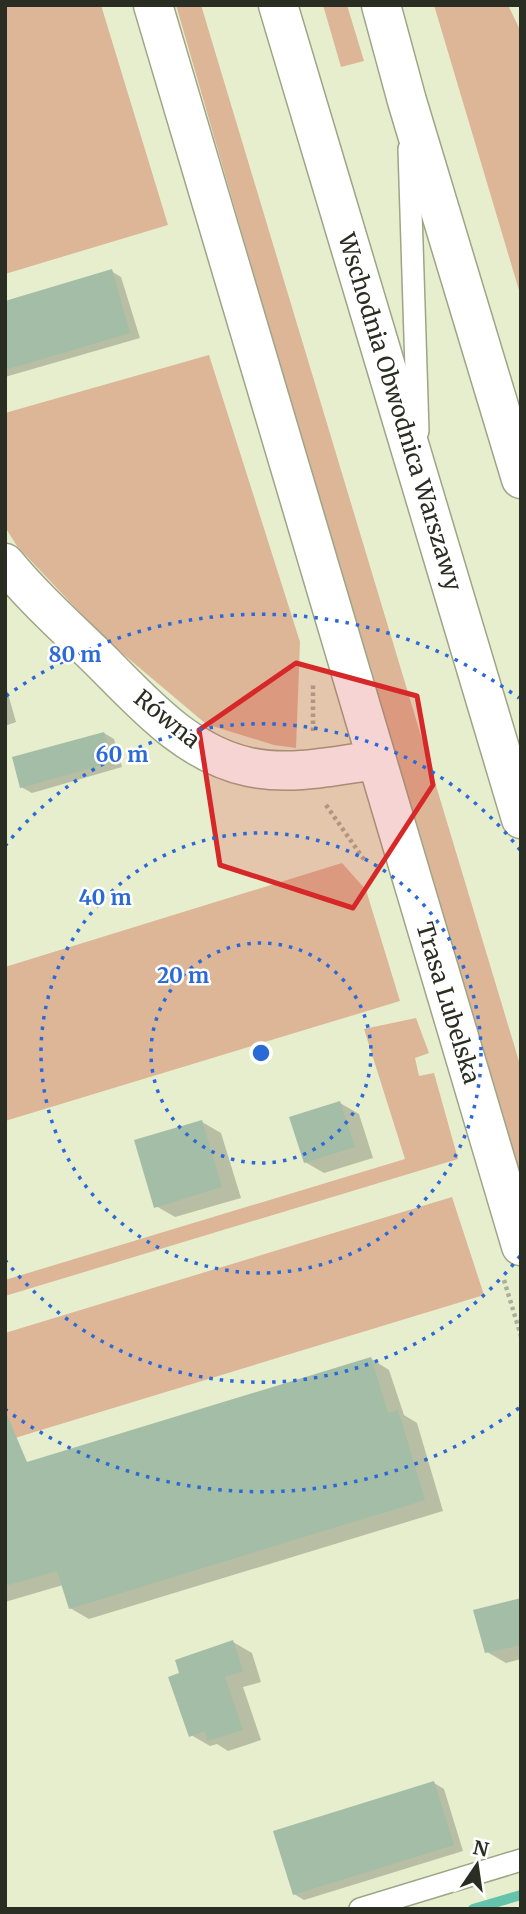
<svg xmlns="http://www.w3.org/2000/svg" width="526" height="1914" font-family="Merriweather,serif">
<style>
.green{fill:#dcb697}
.shadow{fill:#0003}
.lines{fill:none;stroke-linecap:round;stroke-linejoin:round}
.stream{stroke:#65c3ab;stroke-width:10}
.building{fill:#a4bda6}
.service-casing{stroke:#9ea587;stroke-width:24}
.tertiary-casing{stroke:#9ea587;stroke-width:41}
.motorway-casing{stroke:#9ea587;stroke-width:41}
.path{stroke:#aab097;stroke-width:4.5;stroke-dasharray:3.5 3.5;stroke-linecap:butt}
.service{stroke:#fff;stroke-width:21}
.tertiary{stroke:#fff;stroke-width:38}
.motorway{stroke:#fff;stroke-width:38}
.marked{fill:#d62828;fill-opacity:0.2;stroke:#d62828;stroke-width:5;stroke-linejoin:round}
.ring{fill:none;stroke:#2a69d6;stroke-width:3.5;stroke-dasharray:3.5 7}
.labels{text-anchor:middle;stroke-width:5;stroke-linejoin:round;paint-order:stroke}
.street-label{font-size:23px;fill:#2a2d21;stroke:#fff}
.centre{fill:#2a69d6;stroke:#fff;stroke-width:3.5}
.ring-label{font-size:21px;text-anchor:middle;font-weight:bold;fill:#2a69d6;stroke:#fff;stroke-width:5;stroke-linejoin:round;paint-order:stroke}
</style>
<rect width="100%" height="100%" fill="#e6eece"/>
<path class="green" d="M 5,5 L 101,5 L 168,225 L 5,274 Z
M 176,5 L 201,5 L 521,1068 L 521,1179 L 371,680 Z
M 323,5 L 347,5 L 364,61 L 341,67 Z
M 434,5 L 508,5 L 521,32 L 521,297 Z
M 209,355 L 300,642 L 296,748 L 274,745 L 206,724 L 103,637 L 17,546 L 5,527 L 5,413 Z
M 342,863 L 366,890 L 400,1001 L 5,1121 L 5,967 Z
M 416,1018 L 429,1053 L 415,1058 L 419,1076 L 434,1073 L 458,1159 L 5,1296 L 5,1280 L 405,1159 L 364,1029 Z
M 452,1197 L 484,1295 L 5,1441 L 5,1333 Z"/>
<path class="shadow" d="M 111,271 L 121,277 L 140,338 L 5,377 L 5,303 Z
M 5,683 L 16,722 L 5,726 Z
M 104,733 L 114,739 L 122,767 L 32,793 L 21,787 Z
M 340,1103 L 359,1114 L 373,1158 L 324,1173 L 305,1162 Z
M 202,1122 L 221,1133 L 241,1198 L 175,1217 L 156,1206 Z
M 370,1358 L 389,1370 L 404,1415 L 417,1423 L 443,1511 L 89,1619 L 70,1608 L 63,1585 L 5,1602 L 5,1467 L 26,1461 L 30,1463 Z
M 521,1600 L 521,1659 L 506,1663 L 487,1652 Z
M 233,1642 L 252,1653 L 261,1682 L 243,1687 L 261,1740 L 228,1751 L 217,1744 L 210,1746 L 191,1735 Z
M 434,1783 L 444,1789 L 463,1851 L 304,1900 L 294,1894 Z"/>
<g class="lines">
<path class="stream" d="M 473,1909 L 521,1895"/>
</g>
<path class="building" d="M 112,269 L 130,333 L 5,370 L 5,301 Z
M 104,732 L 113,762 L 20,788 L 12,757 Z
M 340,1101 L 355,1147 L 304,1163 L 289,1117 Z
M 202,1120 L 222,1187 L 154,1208 L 134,1140 Z
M 371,1357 L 388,1413 L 398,1410 L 425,1500 L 69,1609 L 57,1571 L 5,1586 L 5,1410 L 27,1462 Z
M 521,1598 L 521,1645 L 485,1653 L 473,1610 Z
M 233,1640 L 243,1671 L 225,1677 L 243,1730 L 207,1741 L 205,1731 L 189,1737 L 168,1677 L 179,1673 L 175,1660 Z
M 434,1781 L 454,1845 L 293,1895 L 273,1831 Z"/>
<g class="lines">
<defs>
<path id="service" d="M 409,149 L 418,431
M 360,1909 L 521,1860"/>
<path id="tertiary" d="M 153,5 L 521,1246
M 5,563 C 32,596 64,625 95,655 C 140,699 184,753 249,767 C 291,776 334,766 376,760"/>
<path id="motorway" d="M 278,5 L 521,819
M 381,5 L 407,101 L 521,479"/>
</defs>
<use href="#service" class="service-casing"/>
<use href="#tertiary" class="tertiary-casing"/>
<use href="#motorway" class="motorway-casing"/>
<path class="path" d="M 313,731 L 313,684
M 326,805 L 365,861
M 504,1280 L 521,1336"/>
<use href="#service" class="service"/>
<use href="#tertiary" class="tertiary"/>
<use href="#motorway" class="motorway"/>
</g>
<path class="marked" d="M 296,663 L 417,696 L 433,785 L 353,908 L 220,865 L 199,730 Z"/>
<g class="ring">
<circle cx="261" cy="1053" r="110"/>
<circle cx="261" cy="1053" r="220"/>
<path d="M520 1256A329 329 0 0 1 5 1260M5 846A329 329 0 0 1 520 850"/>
<path d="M519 1408A439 439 0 0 1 6 1410M6 696A439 439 0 0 1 519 698"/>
</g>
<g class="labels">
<g class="street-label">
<text transform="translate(400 412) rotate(73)" y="8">Wschodnia Obwodnica Warszawy</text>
<text transform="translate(167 719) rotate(39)" y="8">Równa</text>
<text transform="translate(448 1003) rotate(73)" y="8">Trasa Lubelska</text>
</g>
</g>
<circle cx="261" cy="1053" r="10" class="centre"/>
<g class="ring-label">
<text x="75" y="662">80 m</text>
<text x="122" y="762">60 m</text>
<text x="105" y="905">40 m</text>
<text x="183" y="983">20 m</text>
</g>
<rect width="526" height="1914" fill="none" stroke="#2a2d21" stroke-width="14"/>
<g transform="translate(477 1865) rotate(13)" stroke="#ffffff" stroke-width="5" paint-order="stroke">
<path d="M0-5L12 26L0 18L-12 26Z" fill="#2a2d21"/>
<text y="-10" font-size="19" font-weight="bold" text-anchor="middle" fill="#2a2d21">N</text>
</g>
</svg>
